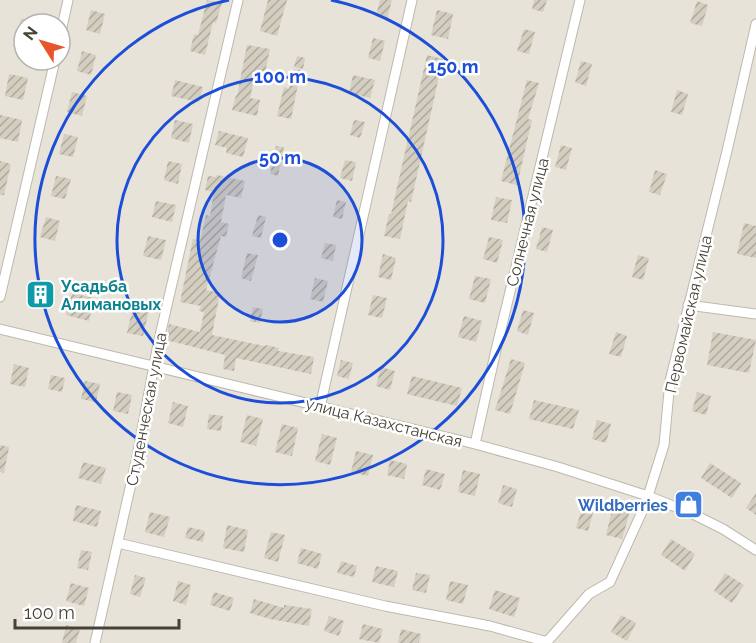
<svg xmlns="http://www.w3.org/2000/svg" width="756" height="643" font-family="Raleway,sans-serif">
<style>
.residential{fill:#e7e3d8;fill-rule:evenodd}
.building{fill:url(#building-hatch)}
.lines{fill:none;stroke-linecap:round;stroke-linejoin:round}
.street-casing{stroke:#beb9ad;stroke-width:11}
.street{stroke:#fff;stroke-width:9}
.ring{fill:none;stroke:#1d4ed8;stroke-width:3}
.labels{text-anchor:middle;stroke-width:5;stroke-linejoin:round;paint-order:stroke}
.street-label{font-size:16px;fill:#474238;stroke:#fff}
.culture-label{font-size:16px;font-weight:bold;fill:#0d838f;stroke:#fff;text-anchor:start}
.shop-label{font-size:16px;font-weight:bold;fill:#366cbe;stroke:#fff;text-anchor:end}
.centre{fill:#1d4ed8;stroke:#fff;stroke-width:3}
.ring-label{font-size:18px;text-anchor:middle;font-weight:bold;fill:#1d4ed8;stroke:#fff;stroke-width:5;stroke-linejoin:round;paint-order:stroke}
</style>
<defs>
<pattern id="building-hatch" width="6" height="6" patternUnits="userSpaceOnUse" patternTransform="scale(1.5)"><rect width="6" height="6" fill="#d4cec0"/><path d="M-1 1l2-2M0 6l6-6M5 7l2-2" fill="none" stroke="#aea99d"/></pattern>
</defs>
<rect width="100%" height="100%" fill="#f3f1ea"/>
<path class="residential" d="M 0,0 L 756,0 L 756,643 L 0,643 ZM 24,24 L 60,24 L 60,60 L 24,60 Z"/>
<path class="building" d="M 207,0 L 222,3 L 216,23 L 213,22 L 205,55 L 190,51 L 194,34 L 198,35 Z
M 268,0 L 287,0 L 277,36 L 260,31 Z
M 380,0 L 392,0 L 387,19 L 376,16 Z
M 534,0 L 547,0 L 543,12 L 532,9 Z
M 697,1 L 708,5 L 702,26 L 690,23 Z
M 91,10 L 105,14 L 100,34 L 86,30 Z
M 437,10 L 453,14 L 448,39 L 431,35 Z
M 21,19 L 24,19 L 24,50 L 14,47 Z
M 524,29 L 535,32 L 529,54 L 517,51 Z
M 373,38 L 385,41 L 380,61 L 368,58 Z
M 247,45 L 270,49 L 265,73 L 256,71 L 250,98 L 260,100 L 257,116 L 232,110 L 236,95 L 237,96 Z
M 82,51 L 96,55 L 91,75 L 77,71 Z
M 427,55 L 443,59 L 411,202 L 408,201 L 400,239 L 384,236 L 389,214 L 391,214 Z
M 297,56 L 305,58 L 303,69 L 294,67 Z
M 581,61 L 592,64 L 586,86 L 575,82 Z
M 294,69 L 301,70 L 291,119 L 277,116 L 284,87 L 289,89 Z
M 9,74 L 28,78 L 23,100 L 5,96 Z
M 353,75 L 375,80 L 370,98 L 349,93 Z
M 175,80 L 203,87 L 199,102 L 171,96 Z
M 527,80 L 539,83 L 528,119 L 532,120 L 517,185 L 501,181 Z
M 677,90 L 688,94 L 682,115 L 671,112 Z
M 72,92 L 87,96 L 82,116 L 67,112 Z
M 0,115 L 22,120 L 18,142 L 0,138 Z
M 175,120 L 193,124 L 189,143 L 171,138 Z
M 354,120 L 365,122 L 360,138 L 350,135 Z
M 219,131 L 248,138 L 243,157 L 226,153 L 227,148 L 215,145 Z
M 64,134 L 78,137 L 73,157 L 59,154 Z
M 561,145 L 572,148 L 566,170 L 555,167 Z
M 276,146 L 284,147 L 278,176 L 270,174 Z
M 345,160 L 356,162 L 352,181 L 340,178 Z
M 0,161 L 11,164 L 4,195 L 0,195 Z
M 168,161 L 182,164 L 178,184 L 164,180 Z
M 655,170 L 667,174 L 660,195 L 649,192 Z
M 217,175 L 245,181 L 241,198 L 226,195 L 221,222 L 229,224 L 226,237 L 221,236 L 206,290 L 220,293 L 212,335 L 265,346 L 266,345 L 279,348 L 278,351 L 314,357 L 311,374 L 236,358 L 234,371 L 223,369 L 225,355 L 166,340 L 169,324 L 200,332 L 204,312 L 199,311 L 201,306 L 180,302 L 193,239 L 200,241 L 206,215 L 210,216 L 214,192 L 205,190 L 208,176 L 216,177 Z
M 56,176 L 71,179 L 65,199 L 51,196 Z
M 496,197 L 512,200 L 507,223 L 491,220 Z
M 337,200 L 346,202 L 342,219 L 333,217 Z
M 156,201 L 176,205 L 172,222 L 152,217 Z
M 258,215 L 266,217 L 261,238 L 252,236 Z
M 46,217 L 60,221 L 55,241 L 40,237 Z
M 744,223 L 756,226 L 756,258 L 737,254 Z
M 542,227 L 553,230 L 547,252 L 536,249 Z
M 148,236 L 166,240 L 161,260 L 143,256 Z
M 489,237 L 503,240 L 497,263 L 483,259 Z
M 325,243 L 336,245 L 333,261 L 321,258 Z
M 247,253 L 258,255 L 251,281 L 241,278 Z
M 383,254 L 396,258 L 391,280 L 378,277 Z
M 638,255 L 649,258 L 643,280 L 632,277 Z
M 475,276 L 491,279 L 485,303 L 469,299 Z
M 315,278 L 328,281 L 323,302 L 310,299 Z
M 32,282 L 54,287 L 49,308 L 27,303 Z
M 72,293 L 94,298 L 89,321 L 66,315 Z
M 373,295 L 387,298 L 382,318 L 368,315 Z
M 133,306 L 149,310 L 143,336 L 127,333 Z
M 253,307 L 263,309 L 260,323 L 250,321 Z
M 523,310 L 534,313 L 528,335 L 517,331 Z
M 464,316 L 482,321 L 476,342 L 458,337 Z
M 616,332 L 627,336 L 621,357 L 609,354 Z
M 713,332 L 756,340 L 749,373 L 707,365 Z
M 511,359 L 525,363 L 510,414 L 495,410 Z
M 341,360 L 353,363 L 349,379 L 337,376 Z
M 14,364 L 29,368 L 25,387 L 10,384 Z
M 381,367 L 395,371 L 390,390 L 376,386 Z
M 51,375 L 65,378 L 62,392 L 48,389 Z
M 412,376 L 462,388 L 457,406 L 407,394 Z
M 85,381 L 100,384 L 96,402 L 81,399 Z
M 117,392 L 132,395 L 128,414 L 113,411 Z
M 697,392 L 711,396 L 706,415 L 692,411 Z
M 534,400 L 579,410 L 573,429 L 529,419 Z
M 173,402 L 188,406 L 183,427 L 168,423 Z
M 209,414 L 223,416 L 221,431 L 207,429 Z
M 247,415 L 263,419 L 256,446 L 240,442 Z
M 597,420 L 611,424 L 606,443 L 592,439 Z
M 282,424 L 298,428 L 292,456 L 275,452 Z
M 322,434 L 337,438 L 330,465 L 315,461 Z
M 0,445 L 9,447 L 4,473 L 0,472 Z
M 356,451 L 373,455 L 368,476 L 351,472 Z
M 390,460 L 407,464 L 404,479 L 387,475 Z
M 83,462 L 106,468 L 101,484 L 78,478 Z
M 710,463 L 741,483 L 732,498 L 701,478 Z
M 426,469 L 445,474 L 440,490 L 422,485 Z
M 463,470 L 480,474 L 475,496 L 458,492 Z
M 503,485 L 517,489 L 512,507 L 498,503 Z
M 756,493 L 756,515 L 746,508 Z
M 585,498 L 596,502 L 588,531 L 576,528 Z
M 76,505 L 101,511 L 97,527 L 73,521 Z
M 613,506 L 630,511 L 622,539 L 606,535 Z
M 150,512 L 170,517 L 164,537 L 145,532 Z
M 227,525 L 248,530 L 244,552 L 223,548 Z
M 188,527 L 205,531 L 203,542 L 185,538 Z
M 271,532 L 285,535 L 278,562 L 264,558 Z
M 671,539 L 695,554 L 685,571 L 661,555 Z
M 301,548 L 322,554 L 318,569 L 297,563 Z
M 81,550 L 92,552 L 88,570 L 77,568 Z
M 341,561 L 357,566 L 354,577 L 337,573 Z
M 376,566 L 398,571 L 394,587 L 372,582 Z
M 416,573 L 430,575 L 426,593 L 412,590 Z
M 725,573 L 744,585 L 732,603 L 714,591 Z
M 135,575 L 146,578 L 140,597 L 130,594 Z
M 178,581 L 191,585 L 186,605 L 173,601 Z
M 450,581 L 468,585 L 463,604 L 446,600 Z
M 71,583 L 89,588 L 84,606 L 66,601 Z
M 495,590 L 520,598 L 514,617 L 489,609 Z
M 214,592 L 234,598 L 230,611 L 210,605 Z
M 254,599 L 284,608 L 284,605 L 312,609 L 309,626 L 270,619 L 250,613 Z
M 621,615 L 636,623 L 627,641 L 611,632 Z
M 329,616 L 344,621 L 339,636 L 324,631 Z
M 363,624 L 383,629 L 379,643 L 359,639 Z
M 66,625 L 80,629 L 76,643 L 62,643 Z
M 401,629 L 421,634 L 419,643 L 398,643 Z"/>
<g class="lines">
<defs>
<path id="street" d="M 60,36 L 68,0
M 0,297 L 55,60
M 688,305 L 756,314
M 0,329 L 475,444 L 558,467 L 648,496 L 691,513 L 723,529 L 756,550
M 320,407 L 412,0
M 475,444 L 496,350 L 580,0
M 118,543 L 385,606 L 490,626 L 544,641 L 548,640
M 95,643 L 137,457 L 158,344 L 238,0
M 546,643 L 589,594 L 610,582 L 641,514 L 648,496 L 664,445 L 670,381 L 727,151 L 756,24"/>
</defs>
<use href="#street" class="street-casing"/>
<use href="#street" class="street"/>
</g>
<circle cx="280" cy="240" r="82" fill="#1d4ed8" fill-opacity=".12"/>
<g class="ring">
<circle cx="280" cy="240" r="82"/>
<circle cx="280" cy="240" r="163"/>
<path d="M331 0A245 245 0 1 1 229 0"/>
</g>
<defs>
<symbol id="building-square" viewBox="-11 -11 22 22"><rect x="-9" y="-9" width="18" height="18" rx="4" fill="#0f9aa8" stroke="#fff"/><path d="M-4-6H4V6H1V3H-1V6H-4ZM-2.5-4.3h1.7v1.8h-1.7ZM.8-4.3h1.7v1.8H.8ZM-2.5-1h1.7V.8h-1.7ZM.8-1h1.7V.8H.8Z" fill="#fff"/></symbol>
<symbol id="shop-square" viewBox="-11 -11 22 22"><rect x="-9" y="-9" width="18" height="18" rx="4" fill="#3f7fe0" stroke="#fff"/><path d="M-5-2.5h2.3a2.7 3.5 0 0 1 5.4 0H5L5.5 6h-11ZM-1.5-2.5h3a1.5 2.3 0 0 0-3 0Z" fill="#fff"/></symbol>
</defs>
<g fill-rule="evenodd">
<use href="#building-square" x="24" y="278" width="33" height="33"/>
<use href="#shop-square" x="672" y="488" width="33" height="33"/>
</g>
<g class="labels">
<g class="street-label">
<text transform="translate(527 222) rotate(-76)" y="6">Солнечная улица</text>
<text transform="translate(688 314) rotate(-77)" y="6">Первомайская улица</text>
<text transform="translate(146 409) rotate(-79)" y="6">Студенческая улица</text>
<text transform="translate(384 422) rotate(14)" y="6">улица Казахстанская</text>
</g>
<g class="culture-label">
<text x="61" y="292">Усадьба<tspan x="61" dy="18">Алимановых</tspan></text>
</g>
<g class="shop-label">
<text x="668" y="511">Wildberries</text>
</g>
</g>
<circle cx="280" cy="240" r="9" class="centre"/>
<g class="ring-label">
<text x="453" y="73">150 m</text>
<text x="280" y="83">100 m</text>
<text x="280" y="164">50 m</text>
</g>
<g transform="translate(42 42) rotate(307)"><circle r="28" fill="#ffffff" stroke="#b5b3af" stroke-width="1.5"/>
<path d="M0-4.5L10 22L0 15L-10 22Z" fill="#e9552b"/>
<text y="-9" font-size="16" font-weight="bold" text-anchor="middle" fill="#474238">N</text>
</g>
<path d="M15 619v9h164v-9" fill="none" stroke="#474238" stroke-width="3"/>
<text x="24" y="619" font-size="18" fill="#474238" stroke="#ffffff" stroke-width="4.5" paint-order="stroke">100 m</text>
</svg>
